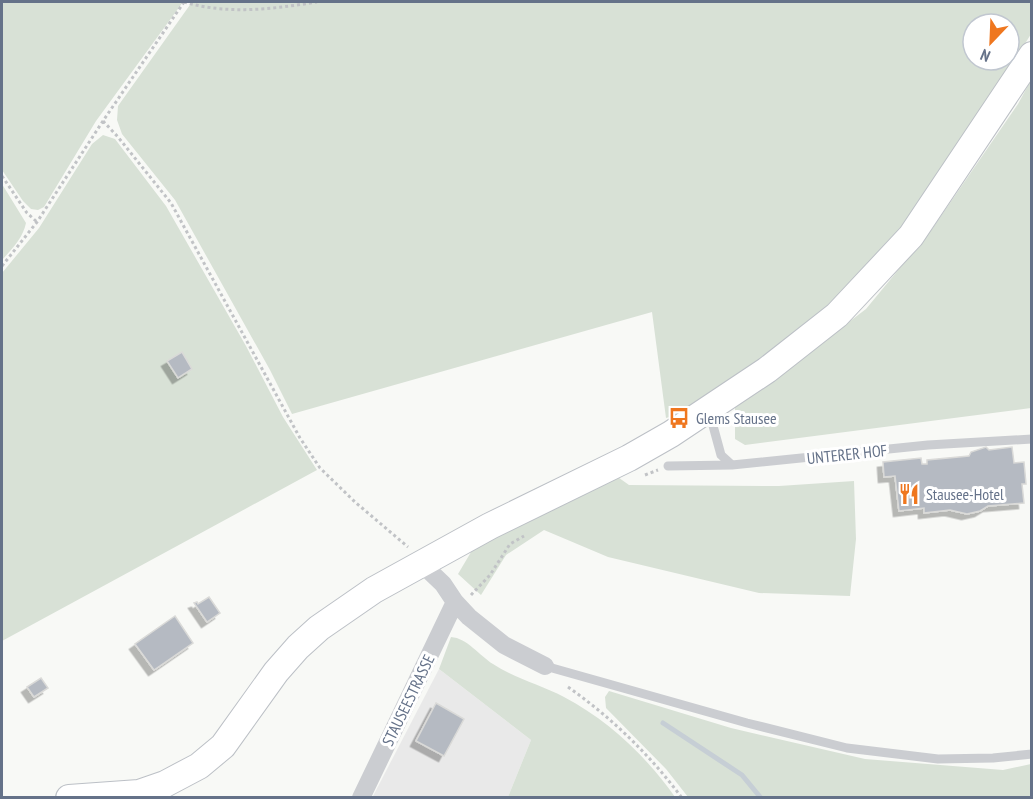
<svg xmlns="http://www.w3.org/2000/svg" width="1033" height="799" font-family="'PT Sans Narrow',sans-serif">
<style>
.built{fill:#e9e9e9}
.green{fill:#d8e1d6;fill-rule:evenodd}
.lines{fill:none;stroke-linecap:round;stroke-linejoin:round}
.stream{stroke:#c6ced5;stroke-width:5}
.building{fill:#b5bac2;stroke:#dadad8;stroke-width:1.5;filter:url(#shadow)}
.secondary-casing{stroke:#bcc0c6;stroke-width:28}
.path{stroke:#c1c3c6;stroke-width:3;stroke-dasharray:3 3;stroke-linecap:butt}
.lane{stroke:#cbcdd1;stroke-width:9}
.street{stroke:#cbcdd1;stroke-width:18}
.secondary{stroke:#fff;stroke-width:26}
.labels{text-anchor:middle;stroke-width:6;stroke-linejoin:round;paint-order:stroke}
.poi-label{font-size:16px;fill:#657289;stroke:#fff;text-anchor:start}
.street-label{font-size:16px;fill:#657289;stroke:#fff}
</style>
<defs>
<filter id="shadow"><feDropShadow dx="-5.5" dy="5.5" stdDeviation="0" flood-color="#0004"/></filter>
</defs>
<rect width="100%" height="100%" fill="#f8f9f6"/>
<path class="built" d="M 439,669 L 531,740 L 508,797 L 372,798 Z"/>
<path class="green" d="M 2,2 L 183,2 L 96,121 L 44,207 L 38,210 L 31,209 L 23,201 L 2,170 Z
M 192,2 L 1031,2 L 1031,34 L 911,228 L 816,320 L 684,413 L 666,418 L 652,312 L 292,414 L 270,370 L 175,200 L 122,134 L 117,120 L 118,106 ZM 973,24 L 1009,24 L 1009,60 L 973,60 Z
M 1031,80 L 1031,408 L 745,445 L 735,439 L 735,406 L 774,379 L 866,309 L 932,229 L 1018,104 Z
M 103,135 L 115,139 L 166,206 L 246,346 L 283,417 L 317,470 L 2,641 L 2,273 L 39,228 L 92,144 Z
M 2,184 L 26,223 C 23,238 12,249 2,260 Z
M 615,475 L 629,485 L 779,486 L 854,481 L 856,539 L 850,596 L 759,593 L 608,557 L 544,530 L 506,555 L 481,595 L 458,574 L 477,542 Z
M 451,637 C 467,638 480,656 493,664 C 514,678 541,685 564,697 C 608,720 647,757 675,797 L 508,797 L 531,740 L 439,669 Z
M 609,691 L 731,728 L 865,759 L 1003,770 L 1031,764 L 1031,797 L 688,797 L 666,769 L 606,708 L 605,697 Z"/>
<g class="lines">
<path class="stream" d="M 663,723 L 742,775 L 761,798"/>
</g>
<path class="building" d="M 182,352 L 192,369 L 178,378 L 167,361 Z
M 986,447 L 989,450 L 1012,447 L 1014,463 L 1024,462 L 1026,484 L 1022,484 L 1024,503 L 988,506 L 980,511 L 967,514 L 950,510 L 924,513 L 924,508 L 899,511 L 895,476 L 884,477 L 883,462 L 921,458 L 922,464 L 927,464 L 927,460 L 969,456 L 971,452 Z
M 209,597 L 220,613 L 207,622 L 194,603 L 197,602 L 198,604 Z
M 175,616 L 193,643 L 154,670 L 135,644 Z
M 41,678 L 48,688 L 34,697 L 27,687 Z
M 436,703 L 464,719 L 444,756 L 416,741 Z"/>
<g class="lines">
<defs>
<path id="secondary" d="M 69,798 L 139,793 L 165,784 L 199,766 L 223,746 L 276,672 L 298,647 L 319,628 L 374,590 L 490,526 L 629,458 L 671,434 L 767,370 L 837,315 L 911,236 L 1032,55"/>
</defs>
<use href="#secondary" class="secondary-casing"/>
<path class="path" d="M 184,2 C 229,15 272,9 317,2
M 103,121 L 118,137 L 171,203 L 300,438 L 320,468 L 355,502 L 408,547
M 2,176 L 27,213 L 37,222
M 2,266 L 37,222 L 103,121 L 184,2
M 645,475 L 658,470
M 471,595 L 490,575 L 510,544 L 524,536
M 568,687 C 612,718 650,755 682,798"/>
<path class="lane" d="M 709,411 L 721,455 L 732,465 L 928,445 L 1032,439
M 668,466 L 732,465
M 545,666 L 747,723 L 847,748 L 938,759 L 993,758 L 1032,754"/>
<path class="street" d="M 422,564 L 443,584 L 455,602 L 469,617 L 504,645 L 545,666
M 361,798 L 455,602"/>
<use href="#secondary" class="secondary"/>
</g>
<defs>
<symbol id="bus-bare" viewBox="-9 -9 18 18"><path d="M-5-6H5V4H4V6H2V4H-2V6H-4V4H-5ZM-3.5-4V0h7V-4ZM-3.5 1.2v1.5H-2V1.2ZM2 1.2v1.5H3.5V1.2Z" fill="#ef771f" stroke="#fff" stroke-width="2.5" paint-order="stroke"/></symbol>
<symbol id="restaurant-bare" viewBox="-9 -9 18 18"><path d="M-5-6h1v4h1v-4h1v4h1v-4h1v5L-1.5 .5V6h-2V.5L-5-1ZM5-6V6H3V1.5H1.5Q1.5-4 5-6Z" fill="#ef771f" stroke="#fff" stroke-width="2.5" paint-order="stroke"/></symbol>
</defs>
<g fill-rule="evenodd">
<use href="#bus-bare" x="664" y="403" width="30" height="30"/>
<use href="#restaurant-bare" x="894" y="479" width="30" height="30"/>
</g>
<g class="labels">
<g class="poi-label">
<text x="696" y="424">Glems Stausee</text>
<text x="926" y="500">Stausee-Hotel</text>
</g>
<g class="street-label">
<text transform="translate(847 454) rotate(-6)" y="6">UNTERER HOF</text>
<text transform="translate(408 700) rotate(-64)" y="6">STAUSEESTRASSE</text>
</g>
</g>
<rect width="1033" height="799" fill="none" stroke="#657289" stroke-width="6"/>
<g transform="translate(991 42) rotate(203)"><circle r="28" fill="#ffffff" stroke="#c1c7d0" stroke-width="1.5"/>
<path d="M0-4.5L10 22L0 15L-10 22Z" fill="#ef771f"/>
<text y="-9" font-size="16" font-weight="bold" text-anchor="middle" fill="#657289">N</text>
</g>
</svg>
